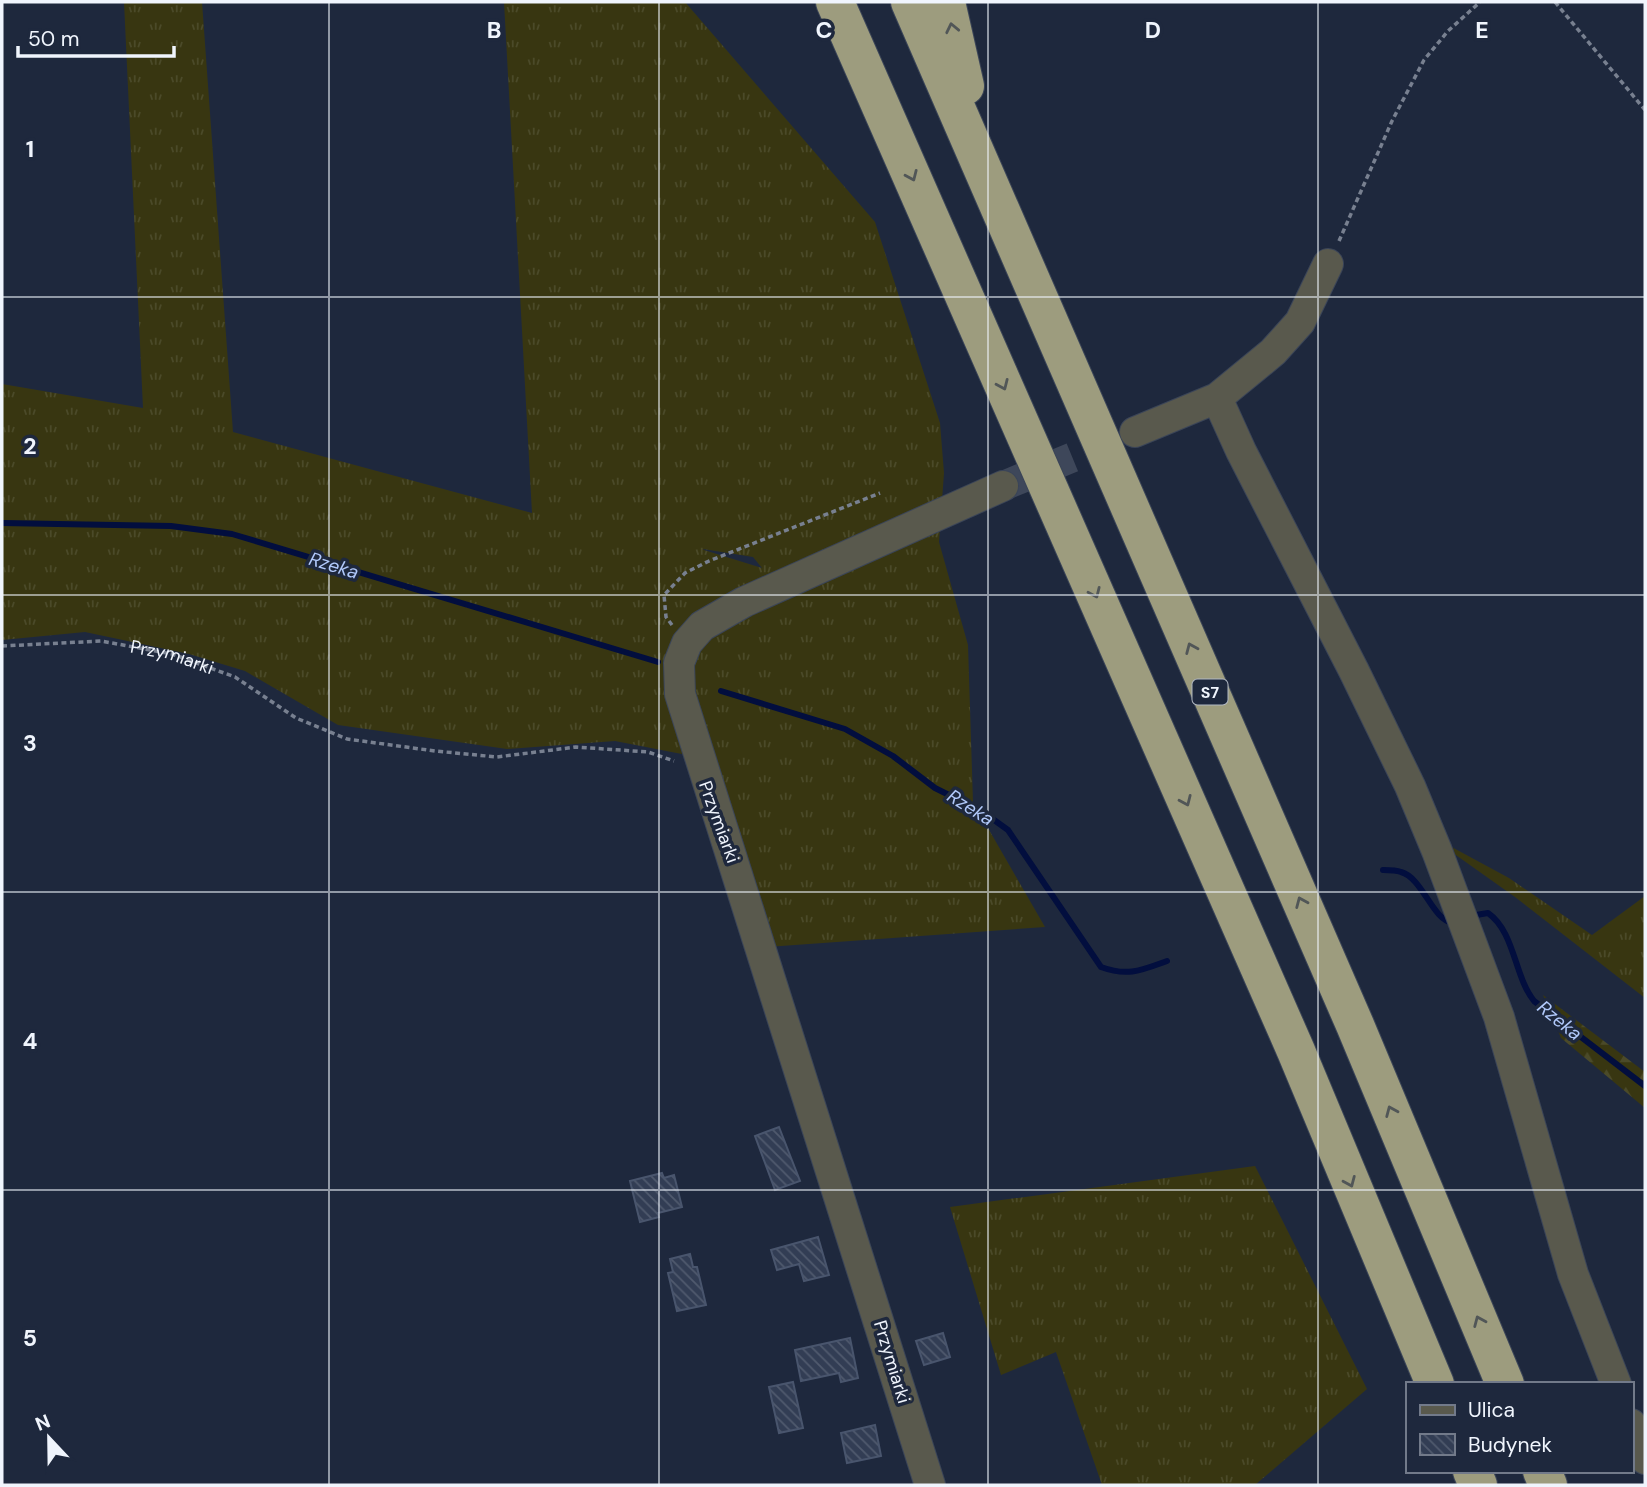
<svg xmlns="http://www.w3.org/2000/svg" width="1647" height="1487" font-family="'DM Sans',sans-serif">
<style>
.grass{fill:url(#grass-tufts);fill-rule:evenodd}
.forest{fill:url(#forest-firs)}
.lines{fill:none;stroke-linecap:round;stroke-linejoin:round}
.stream{stroke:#020e3e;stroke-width:6}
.building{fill:url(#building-back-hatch);stroke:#49556d;stroke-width:2}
.minor-tunnel{stroke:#3e475a;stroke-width:30;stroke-dasharray:30 15;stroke-linecap:butt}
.minor-casing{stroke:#3b4558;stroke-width:32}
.highway-casing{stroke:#3b4558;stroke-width:40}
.path{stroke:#788090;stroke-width:3.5;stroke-dasharray:5 3.5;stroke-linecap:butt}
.minor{stroke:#59594d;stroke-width:30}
.highway{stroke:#9d9c7e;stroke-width:38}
.oneway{stroke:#515657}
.grid{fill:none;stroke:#f0f5fd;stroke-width:2;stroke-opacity:0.55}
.labels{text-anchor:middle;stroke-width:7;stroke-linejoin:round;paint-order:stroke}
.shield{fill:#1e283d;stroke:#b1b8c3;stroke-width:2}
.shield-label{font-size:16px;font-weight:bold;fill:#f0f5fd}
.street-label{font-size:18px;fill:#f0f5fd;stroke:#1e283d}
.water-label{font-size:19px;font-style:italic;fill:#b1c9fa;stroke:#1e283d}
.grid-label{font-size:23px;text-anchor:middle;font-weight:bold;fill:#f0f5fd;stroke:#1e283d;stroke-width:7;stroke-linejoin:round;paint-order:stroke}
</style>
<defs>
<pattern id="grass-tufts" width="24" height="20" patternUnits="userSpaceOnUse" patternTransform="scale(1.75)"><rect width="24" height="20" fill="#383611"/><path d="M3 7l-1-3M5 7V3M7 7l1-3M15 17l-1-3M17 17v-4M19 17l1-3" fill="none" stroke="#4b4a29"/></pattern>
<pattern id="forest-firs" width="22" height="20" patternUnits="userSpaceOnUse" patternTransform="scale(1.75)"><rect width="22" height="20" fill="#383611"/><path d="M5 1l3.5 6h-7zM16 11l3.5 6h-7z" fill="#4b4a29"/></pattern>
<pattern id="building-back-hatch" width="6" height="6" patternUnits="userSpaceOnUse" patternTransform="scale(1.75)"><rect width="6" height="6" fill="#323d54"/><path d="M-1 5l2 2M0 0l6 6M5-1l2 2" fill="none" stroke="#505a6e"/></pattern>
</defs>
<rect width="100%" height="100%" fill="#1e283d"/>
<path class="grass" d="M 124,2 L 202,2 L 233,432 L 532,513 L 504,2 L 685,2 L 875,222 L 940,423 L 944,473 L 939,542 L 968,645 L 973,802 L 1045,927 L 767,947 L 687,755 L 615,741 L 507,749 L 338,725 L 245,671 L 189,654 L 85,632 L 2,640 L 2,384 L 143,408 ZM 703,549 L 753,557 L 762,568 L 704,550 Z
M 1422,831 L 1509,878 L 1592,935 L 1645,896 L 1645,998 L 1515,897 Z
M 1255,1166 L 1367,1389 L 1255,1485 L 1102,1485 L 1056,1352 L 1001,1375 L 950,1207 Z"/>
<path class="forest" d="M 1543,995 L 1645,1072 L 1645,1108 L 1561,1038 Z"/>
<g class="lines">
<path class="stream" d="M 2,523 L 171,526 L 232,534 L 658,662
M 721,691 L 845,729 L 893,756 L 935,788 L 983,812 L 1008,830 L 1101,967 C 1128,977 1142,970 1167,961
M 1383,870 C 1389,870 1396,870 1401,872 C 1423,878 1432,920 1453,923
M 1470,916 L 1488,913 C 1515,932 1514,976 1534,1001 L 1645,1086"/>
</g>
<path class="building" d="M 779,1127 L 800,1181 L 775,1190 L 755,1136 Z
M 662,1173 L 664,1178 L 674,1175 L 682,1207 L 658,1213 L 659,1217 L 640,1222 L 630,1181 Z
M 818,1237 L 829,1275 L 804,1281 L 799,1264 L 777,1270 L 771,1250 Z
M 690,1254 L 693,1267 L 697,1267 L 706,1305 L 677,1311 L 668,1273 L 673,1272 L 670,1259 Z
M 943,1333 L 950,1357 L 924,1365 L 916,1341 Z
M 850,1338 L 858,1378 L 841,1382 L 839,1373 L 801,1381 L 795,1350 Z
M 793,1382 L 803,1428 L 779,1433 L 769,1387 Z
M 875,1425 L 881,1456 L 847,1463 L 841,1433 Z"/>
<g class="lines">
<path class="minor-tunnel" d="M 1003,486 L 1122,437"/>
<defs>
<path id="minor" d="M 1217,398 L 1241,451 L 1354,671 L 1410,786 L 1437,851 L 1499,1017 L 1573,1274 L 1616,1384
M 1135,432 L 1217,398 L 1273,352 L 1300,322 L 1328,264
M 1631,1424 L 1645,1459
M 930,1485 L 680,694 L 679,663 L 687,643 L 702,626 L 744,602 L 1003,486"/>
<path id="highway" d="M 835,2 L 1296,1051 L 1435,1384
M 910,2 L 1355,1025 L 1505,1384
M 946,2 L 965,86
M 1472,1471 L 1478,1485
M 1542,1471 L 1548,1485"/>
</defs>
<use href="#minor" class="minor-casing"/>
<use href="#highway" class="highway-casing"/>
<g class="path">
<path d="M 1555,2 L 1645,110"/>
<path d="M 1339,241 L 1392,121 L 1424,60 L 1448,31 L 1480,2"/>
<path d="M 672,625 L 666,617 L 664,595 L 685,573 L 709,561 L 880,493"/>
<path id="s1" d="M 2,646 L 101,641 L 172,654 L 235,677 L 296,718 L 347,739 L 435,751 L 497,757 L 576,747 L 648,752 L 674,761"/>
</g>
<use href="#minor" class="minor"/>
<use href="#highway" class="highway"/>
</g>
<defs><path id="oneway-chevron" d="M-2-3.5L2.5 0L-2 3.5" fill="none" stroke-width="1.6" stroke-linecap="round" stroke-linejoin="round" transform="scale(1.75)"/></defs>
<g class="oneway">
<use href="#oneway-chevron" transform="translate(952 28) rotate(-102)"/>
<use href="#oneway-chevron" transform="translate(912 176) rotate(66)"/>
<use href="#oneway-chevron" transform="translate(1003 385) rotate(66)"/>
<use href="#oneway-chevron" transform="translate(1095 593) rotate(66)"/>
<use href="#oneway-chevron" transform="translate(1191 648) rotate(-113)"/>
<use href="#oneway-chevron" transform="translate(1186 801) rotate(66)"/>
<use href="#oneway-chevron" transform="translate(1301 902) rotate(-113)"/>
<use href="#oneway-chevron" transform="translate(1391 1111) rotate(-113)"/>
<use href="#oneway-chevron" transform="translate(1350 1182) rotate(67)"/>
<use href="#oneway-chevron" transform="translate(1479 1321) rotate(-113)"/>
</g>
<path class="grid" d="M 329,2 L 329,1485M 659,2 L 659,1485M 988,2 L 988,1485M 1318,2 L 1318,1485M 2,297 L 1645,297M 2,595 L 1645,595M 2,892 L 1645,892M 2,1190 L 1645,1190"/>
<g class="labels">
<rect class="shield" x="1192.5" y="679.5" width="35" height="25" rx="5"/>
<g class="shield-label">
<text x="1210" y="698">S7</text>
</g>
<g class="street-label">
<text dy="6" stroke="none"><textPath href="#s1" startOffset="172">Przymiarki</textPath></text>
<text transform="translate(719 822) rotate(70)" y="6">Przymiarki</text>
<text transform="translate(892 1362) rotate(73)" y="6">Przymiarki</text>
</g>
<g class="water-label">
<text transform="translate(334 565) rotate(17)" y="7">Rzeka</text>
<text transform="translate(971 807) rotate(32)" y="7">Rzeka</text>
<text transform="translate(1560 1020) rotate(39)" y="7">Rzeka</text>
</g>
</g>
<g class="grid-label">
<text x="494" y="38">B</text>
<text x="824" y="38">C</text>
<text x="1153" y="38">D</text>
<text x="1482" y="38">E</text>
<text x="30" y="157">1</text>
<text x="30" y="454">2</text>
<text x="30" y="751">3</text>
<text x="30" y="1049">4</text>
<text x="30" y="1346">5</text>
</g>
<rect width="1647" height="1487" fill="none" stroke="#f0f5fd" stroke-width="7"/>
<rect x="1406" y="1382" width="228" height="91" fill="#1e283d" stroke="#727a8a" stroke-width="2"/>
<rect x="1420" y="1405" width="35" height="10" fill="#59594d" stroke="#727a8a" stroke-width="2"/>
<text x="1468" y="1417" font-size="21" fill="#f0f5fd">Ulica</text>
<rect x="1420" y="1434" width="35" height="21" fill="url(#building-back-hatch)" stroke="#727a8a" stroke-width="2"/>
<text x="1468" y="1452" font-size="21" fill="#f0f5fd">Budynek</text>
<g transform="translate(49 1438) rotate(338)" stroke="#1e283d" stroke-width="5" paint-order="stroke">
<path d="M0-5L12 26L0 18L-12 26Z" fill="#f0f5fd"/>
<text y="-10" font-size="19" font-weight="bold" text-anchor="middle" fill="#f0f5fd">N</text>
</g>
<path d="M18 46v10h156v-10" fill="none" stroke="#f0f5fd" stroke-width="3.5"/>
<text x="28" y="46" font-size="21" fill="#f0f5fd" stroke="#1e283d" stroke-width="5" paint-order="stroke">50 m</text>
</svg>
